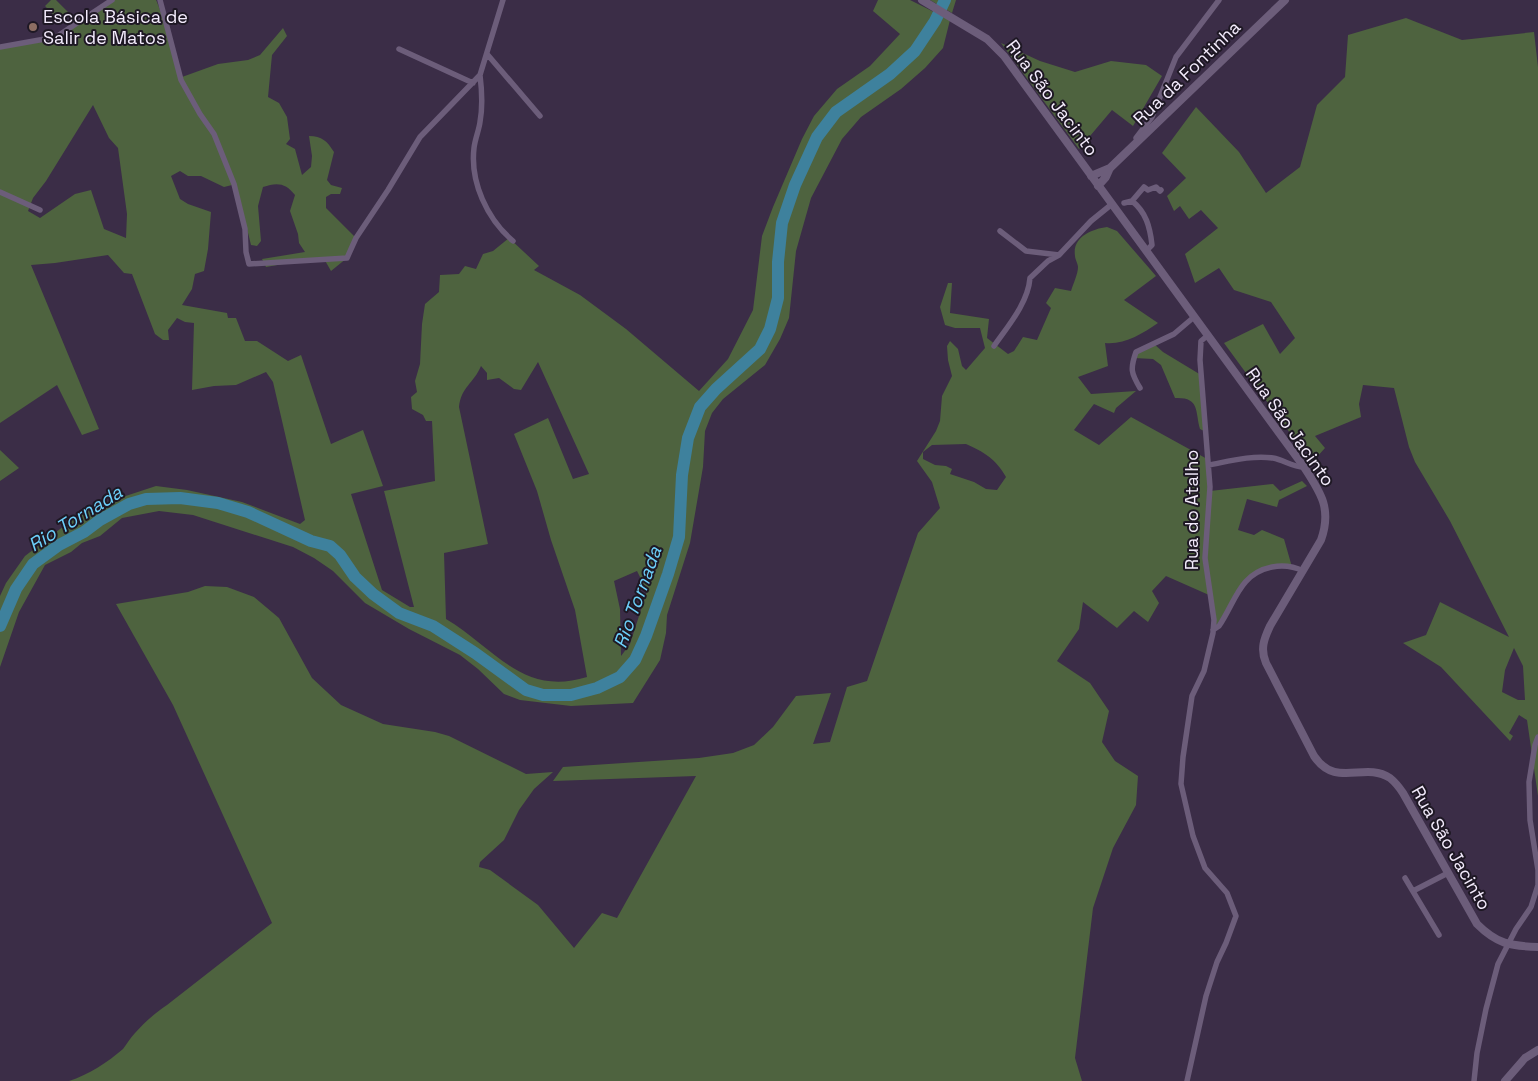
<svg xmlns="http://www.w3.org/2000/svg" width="1538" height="1081" font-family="'Space Grotesk',sans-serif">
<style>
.green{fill:#4e633f;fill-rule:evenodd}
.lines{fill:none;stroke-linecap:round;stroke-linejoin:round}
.river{stroke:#3e819d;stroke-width:12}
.street{stroke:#6c5d7a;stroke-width:5.5}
.secondary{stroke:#6c5d7a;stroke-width:8}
.education-dot{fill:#8d6e63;stroke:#1e1824;stroke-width:2}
.labels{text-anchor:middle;stroke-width:4;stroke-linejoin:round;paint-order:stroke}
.poi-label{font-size:18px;fill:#f3ebfc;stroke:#1e1824;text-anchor:start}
.street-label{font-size:18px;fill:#f3ebfc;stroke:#1e1824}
.water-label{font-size:19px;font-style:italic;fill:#6dd0fb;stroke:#1e1824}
</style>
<rect width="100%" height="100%" fill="#3b2d47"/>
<path class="green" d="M 51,0 L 56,0 L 68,12 L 59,21 L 45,6 Z
M 112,0 L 156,0 L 157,2 L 173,44 L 182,77 L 218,64 L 248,60 L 260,55 L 283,28 L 287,36 L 272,55 L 268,97 L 279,103 L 287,117 L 290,139 L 286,144 L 295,149 L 302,175 L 311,167 L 312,156 L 309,136 C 322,136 327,141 334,152 L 327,180 L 331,185 L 342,188 L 340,194 L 331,194 L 326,197 L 326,208 L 356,238 L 347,258 L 331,271 L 323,257 L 266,267 L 262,259 L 305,252 L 299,243 L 298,234 L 290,211 L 295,195 C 286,183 277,182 263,187 L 258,206 L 261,241 L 257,246 L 251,245 L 236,184 L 224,187 L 201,176 L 188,176 L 180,171 L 171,176 L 180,199 L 188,204 L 211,212 L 208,249 L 204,271 L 195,274 L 192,289 L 182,305 L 227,313 L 228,318 L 236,318 L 245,341 L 257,341 L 288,361 L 301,355 L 331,444 L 363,430 L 383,486 L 351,494 L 382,590 L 410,607 L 414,607 L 384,491 L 435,481 L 432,421 L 426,421 L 423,415 L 412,409 L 411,397 L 417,392 L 415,381 L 420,364 L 422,324 L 425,304 L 439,292 L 440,275 L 459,274 L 465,266 L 476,269 L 483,254 L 493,251 L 509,238 L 539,266 L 534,270 L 580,295 L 626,329 L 699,391 L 728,359 L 753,310 L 762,236 L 773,207 L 802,139 L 814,116 L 837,89 L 870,66 L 900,34 L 873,11 L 878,0 L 910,0 L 950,20 L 943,48 L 925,68 L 901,89 L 861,117 L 842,139 L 811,198 L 796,251 L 789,318 L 780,339 L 765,365 L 723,399 L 712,413 L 705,431 L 703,467 L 690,543 L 667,615 L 666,633 L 660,660 L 633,703 L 571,706 L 520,700 L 504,694 L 478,669 L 460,655 L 409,629 L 365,603 L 333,571 L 314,558 L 293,547 L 193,515 L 159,511 L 122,518 L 100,536 L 82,543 L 71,552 L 45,565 L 19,612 L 0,667 L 0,596 L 6,583 L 25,556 L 86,509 L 156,486 L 187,490 L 242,502 L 300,524 L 305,520 L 273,382 L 266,372 L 236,385 L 214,386 L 192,390 L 194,323 L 185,322 L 177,318 L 168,330 L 169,340 L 163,340 L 155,334 L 132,274 L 124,273 L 108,255 L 55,263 L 31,265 L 99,429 L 82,435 L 57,385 L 0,423 L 0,47 L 56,37 ZM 93,105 L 109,138 L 118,148 L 127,214 L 126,238 L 104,229 L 91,190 L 75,194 L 40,218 L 28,211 L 33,198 L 46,181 ZM 538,362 L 589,474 L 573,479 L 548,418 L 514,434 L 537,491 L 551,540 L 575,610 L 587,677 C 522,697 495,648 446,619 L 444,553 L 488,544 L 459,407 C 461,387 474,383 481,366 L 487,373 L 487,380 L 499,378 L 514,389 L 521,390 ZM 637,571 L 647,591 L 630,644 L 621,656 L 620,609 L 614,581 Z
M 930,0 L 956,0 L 952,13 Z
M 1406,18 L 1462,40 L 1534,32 L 1538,67 L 1538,796 L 1527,720 L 1519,715 L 1509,733 L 1513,736 L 1510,741 L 1441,667 L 1403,643 L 1426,635 L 1440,602 L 1509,637 L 1450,521 L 1415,462 L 1409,447 L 1394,388 L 1363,385 L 1359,404 L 1361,417 L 1315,436 L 1325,448 L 1316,458 L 1293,437 L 1224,343 L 1263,324 L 1280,354 L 1295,338 L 1271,302 L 1234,290 L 1219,268 L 1195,283 L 1185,254 L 1218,228 L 1201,210 L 1189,219 L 1180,206 L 1174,211 L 1167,196 L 1186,178 L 1162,153 L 1196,107 L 1239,152 L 1266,193 L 1300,167 L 1317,105 L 1345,77 L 1348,35 ZM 1514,648 L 1523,666 L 1525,700 L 1518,700 L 1502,692 L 1505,670 Z
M 1001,43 L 1040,61 L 1075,72 L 1111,61 L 1146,65 L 1162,76 L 1133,126 L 1112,110 L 1079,149 Z
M 1107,227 L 1117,231 L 1156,276 L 1124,300 L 1158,323 C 1142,334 1124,345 1105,343 L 1108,366 L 1078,377 L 1091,394 L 1136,391 L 1116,408 L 1114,413 L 1094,404 L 1074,430 L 1099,445 L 1131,417 L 1209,460 L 1210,491 L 1273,484 L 1280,491 L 1302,481 L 1307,486 L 1279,500 L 1277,507 L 1247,499 L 1238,530 L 1254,535 L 1262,530 L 1284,539 L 1292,567 L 1279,566 L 1252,575 L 1213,630 L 1209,595 L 1166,576 L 1152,591 L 1159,603 L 1148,622 L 1134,611 L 1117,628 L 1083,602 L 1079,629 L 1057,661 L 1090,683 L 1109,711 L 1102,742 L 1115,761 L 1138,776 L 1136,805 L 1113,848 L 1093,908 L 1075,1058 L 1082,1081 L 69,1081 C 88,1075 108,1062 123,1049 C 127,1044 130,1038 135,1033 C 144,1023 155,1013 167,1005 L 272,923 L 173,705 L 116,604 L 188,592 L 205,586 L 227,587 L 254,597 L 279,618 L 312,678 L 341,705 L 383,724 L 435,732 L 449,736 L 526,774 L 553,772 L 534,789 L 519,810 L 504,840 L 480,862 L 479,867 L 490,870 L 538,905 L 574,948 L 602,913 L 617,918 L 696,776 L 553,781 L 563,767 L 699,758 L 733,753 L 754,745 L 773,727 L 796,696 L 831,693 L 813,744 L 830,742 L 847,687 L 867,681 L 918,533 L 940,508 L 932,482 L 917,461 L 936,431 L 940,421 L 942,396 L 952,376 L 948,360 L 947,346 L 950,341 L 958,349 L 962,366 L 966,370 L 985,348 L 980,328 L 955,328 L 945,325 L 940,307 L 948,283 L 952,283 L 950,313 L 989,319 L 987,338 L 1008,354 L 1014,351 L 1023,337 L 1037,340 L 1051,308 L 1046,303 L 1055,288 L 1071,291 C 1073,284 1078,274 1078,267 C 1078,264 1075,259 1075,256 C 1072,237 1092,229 1107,227 ZM 966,444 C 984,452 996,459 1006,477 L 997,490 L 986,489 L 974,482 L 950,474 L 952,469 L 946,466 L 935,465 L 923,459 L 923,452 L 932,445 Z
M 1154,344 L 1163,352 L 1201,375 L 1206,432 L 1200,429 C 1195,411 1200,397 1175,398 L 1161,365 L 1153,359 L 1134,358 L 1136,352 Z
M 0,450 L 19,468 L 0,481 Z"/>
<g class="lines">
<path class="river" d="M 0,626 L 16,589 L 33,564 L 59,545 L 84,532 L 100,520 L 129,504 L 146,499 L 180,498 L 218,503 L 248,512 L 311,541 L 330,546 L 340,555 L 355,577 L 373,594 L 399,613 L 433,626 L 475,653 L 526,690 L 543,695 L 571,695 L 597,688 L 620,677 L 635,660 L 646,636 L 668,574 L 679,537 L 682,475 L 688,438 L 700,407 L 716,389 L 760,349 L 770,329 L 778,298 L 778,262 L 782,223 L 795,185 L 817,137 L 836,112 L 890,74 L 915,51 L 935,21 L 945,0"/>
<path class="street" d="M 160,0 L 181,80 L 200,114 L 214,134 L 234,184 L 245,229 L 246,252 L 249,264 L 347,258 L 356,238 L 388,190 L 420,137 L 480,75 L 503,0
M 0,47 L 56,37 L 112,0
M 399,49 L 473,83
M 487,54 L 540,116
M 480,75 C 482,91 483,106 480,122 C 479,130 475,139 474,148 C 470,182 487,219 513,241
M 1138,142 L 1136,138 L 1152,117 L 1176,57 L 1219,0
M 0,192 L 40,210
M 1132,201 L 1144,187 L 1148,190 L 1156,187 L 1160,191 L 1161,190
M 1124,203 L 1132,201 C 1146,212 1150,227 1152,245 L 1146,251
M 1000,231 L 1026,251 L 1059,255
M 994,346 C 1008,326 1028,303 1030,278 L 1048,261 L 1059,255 L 1091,221 L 1112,204
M 1140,388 C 1131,373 1130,369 1136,352 L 1174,334 L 1194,317
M 1209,465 C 1230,461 1252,455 1273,458 C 1284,460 1292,467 1304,467
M 1213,630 L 1219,626 C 1236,601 1239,574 1272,567 C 1283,565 1293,566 1303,571
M 1405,878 L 1439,935
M 1413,891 L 1448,873
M 1187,1081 L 1206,996 L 1217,962 L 1226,943 L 1236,916 L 1227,893 L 1205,868 L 1193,836 L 1181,784 L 1183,757 L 1192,696 L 1204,671 L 1213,633 L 1214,620 L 1205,558 L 1210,487 L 1200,360 L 1201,341 L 1207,336
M 1474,1081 L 1477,1053 L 1486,1009 L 1498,964 L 1516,929 L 1531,907 L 1538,885 L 1538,870 L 1530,820 L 1529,782 L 1535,745 L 1538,737"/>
<path class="secondary" d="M 922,0 L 987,39 L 1004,56 L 1304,467 C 1321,493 1332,509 1321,540 L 1270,626 C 1264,639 1260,649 1266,663 L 1314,756 C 1336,789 1364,761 1390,778 C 1395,782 1399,787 1403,793 L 1477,924 C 1497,944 1510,946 1538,947
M 1091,176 L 1110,168
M 1098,186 L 1106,177 L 1110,168 L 1285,0
M 1505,1081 L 1525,1058 L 1538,1050"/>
</g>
<circle class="education-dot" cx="33" cy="27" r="5"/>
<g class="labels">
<g class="poi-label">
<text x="43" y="23">Escola Básica de<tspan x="43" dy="21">Salir de Matos</tspan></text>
</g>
<g class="street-label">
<text transform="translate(1187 73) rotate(-44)" y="6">Rua da Fontinha</text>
<text transform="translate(1052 98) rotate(53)" y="6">Rua São Jacinto</text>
<text transform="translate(1290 427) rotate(55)" y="6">Rua São Jacinto</text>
<text transform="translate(1192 510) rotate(-90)" y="6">Rua do Atalho</text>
<text transform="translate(1451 848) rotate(60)" y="6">Rua São Jacinto</text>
</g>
<g class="water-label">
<text transform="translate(75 518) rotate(-32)" y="7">Rio Tornada</text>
<text transform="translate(637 597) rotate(-70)" y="7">Rio Tornada</text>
</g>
</g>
</svg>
